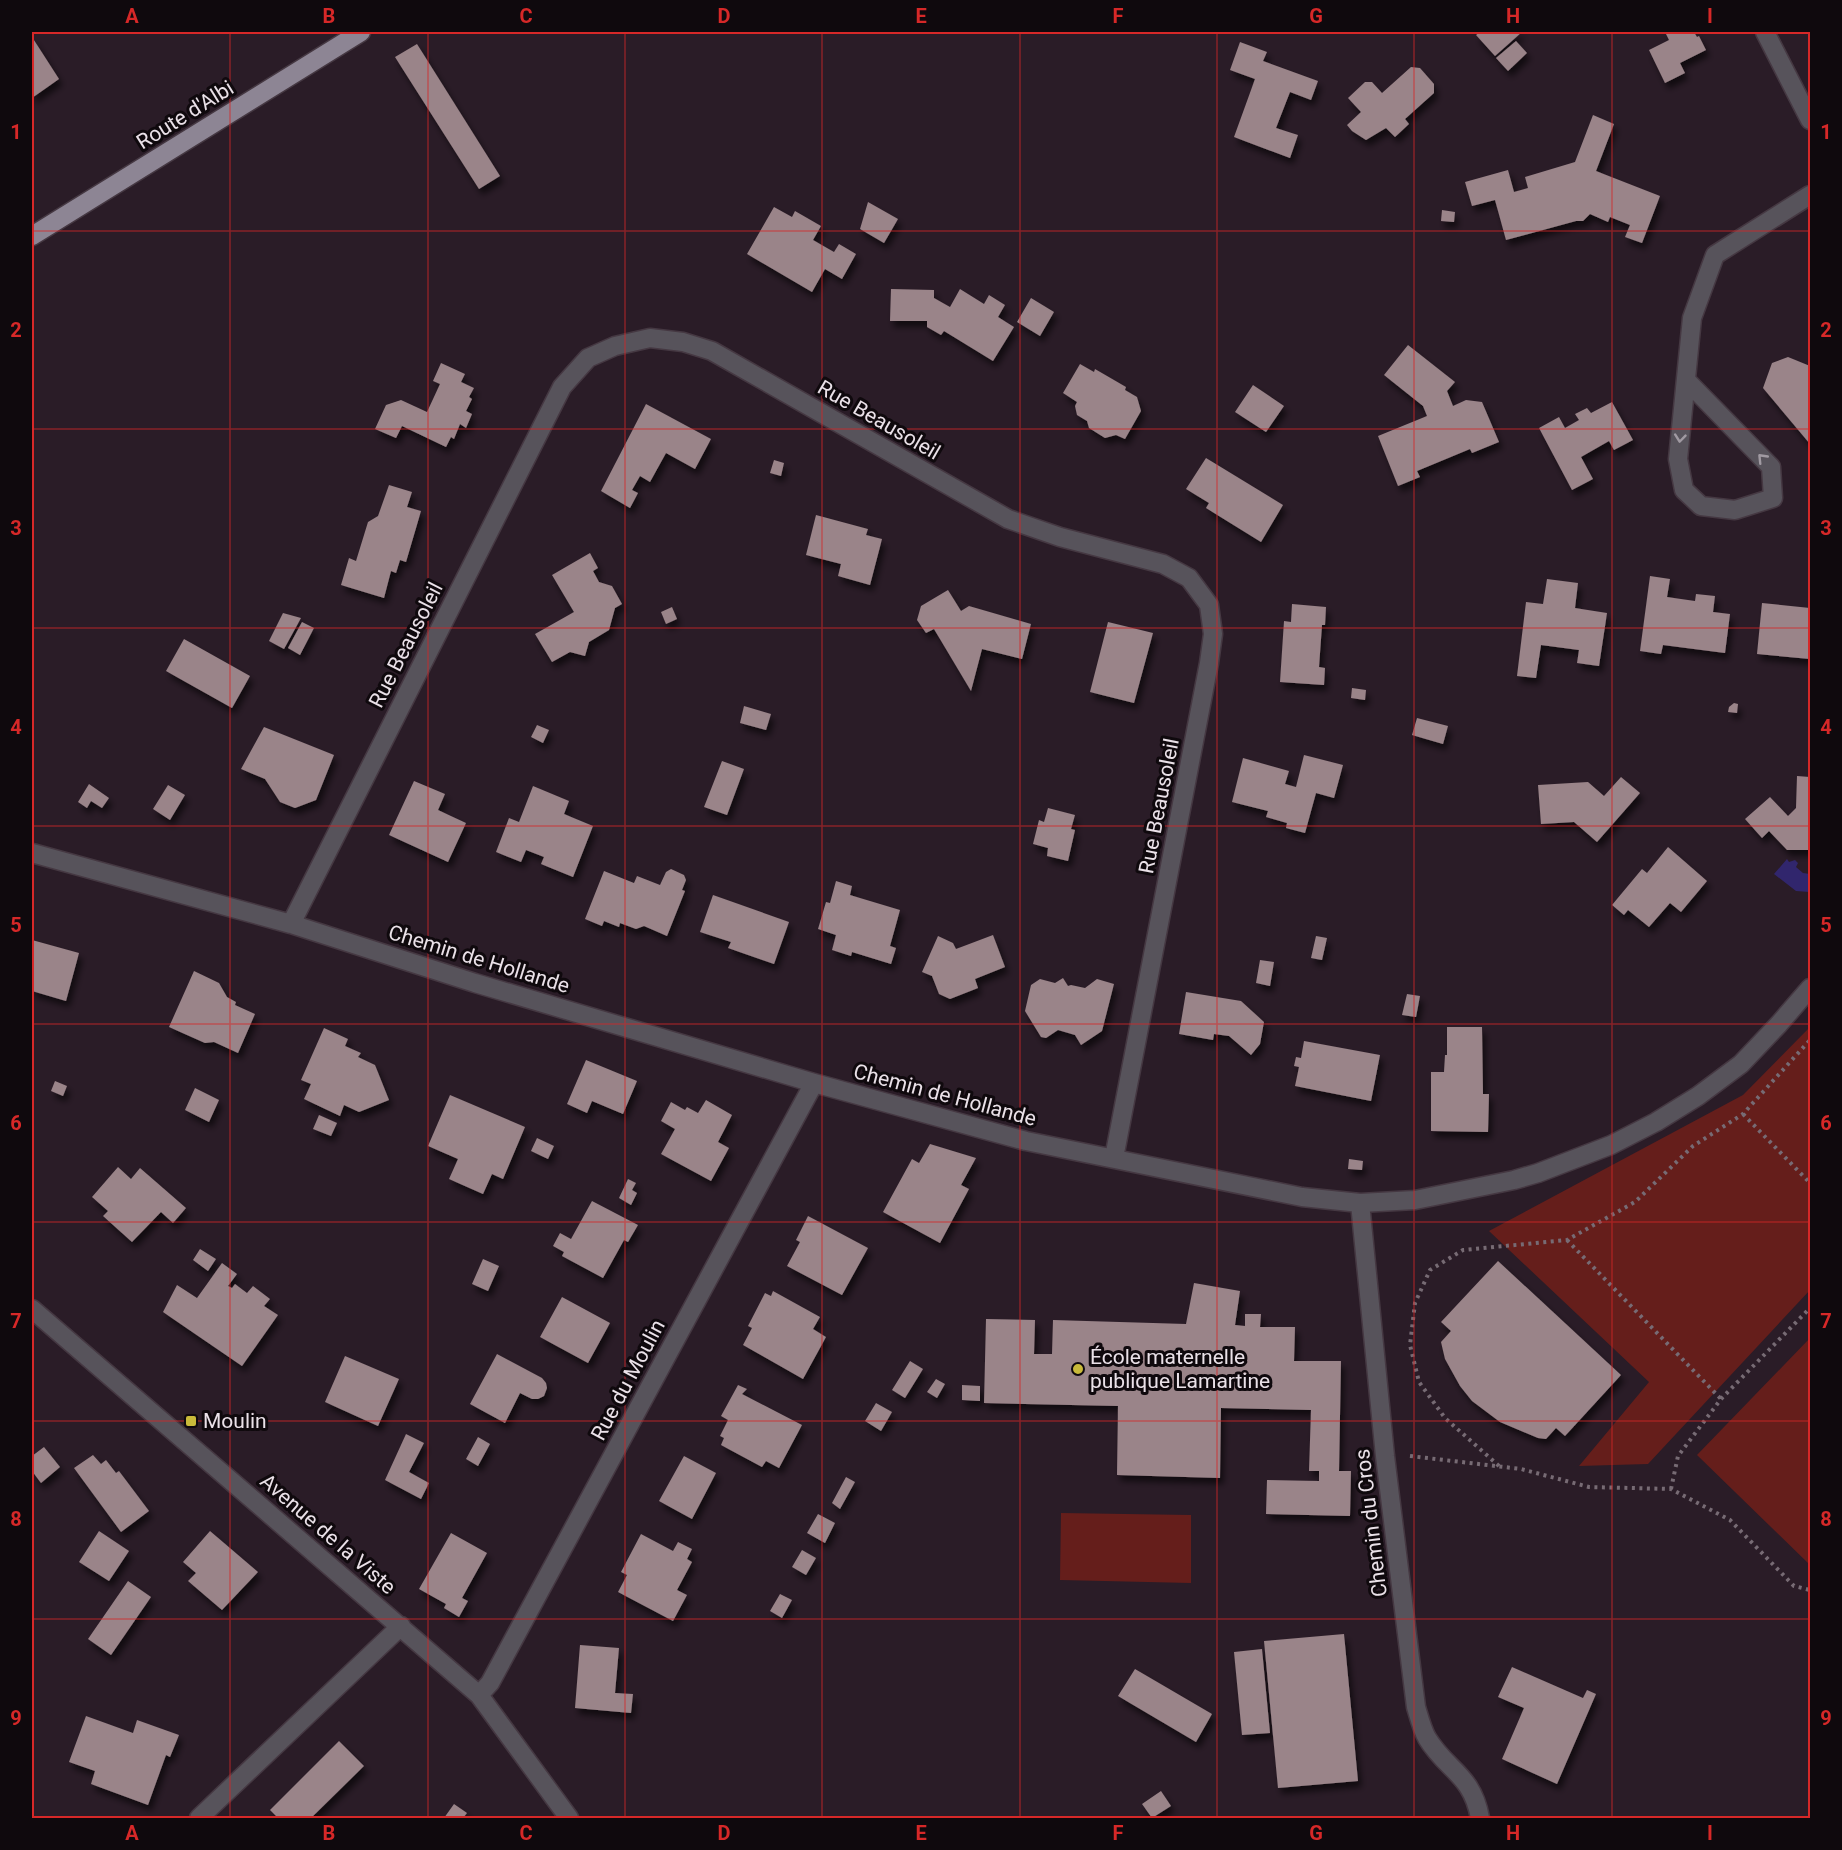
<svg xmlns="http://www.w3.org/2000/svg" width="1842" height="1850" font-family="Roboto,sans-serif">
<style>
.green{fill:#651e1b}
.water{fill:#31266d}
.building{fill:#9a8489;filter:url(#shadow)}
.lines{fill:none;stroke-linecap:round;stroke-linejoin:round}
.minor-casing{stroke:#453842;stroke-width:21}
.major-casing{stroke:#453842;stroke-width:21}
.path{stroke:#776b74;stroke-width:4;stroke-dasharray:3 4.5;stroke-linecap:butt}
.minor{stroke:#57535b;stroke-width:18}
.major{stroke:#8d8594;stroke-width:18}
.oneway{stroke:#a09aa2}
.grid{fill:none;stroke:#d62828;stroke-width:1.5;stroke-opacity:0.55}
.poi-dot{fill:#c9ba3a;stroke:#0f090d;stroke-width:2}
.labels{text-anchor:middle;stroke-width:6;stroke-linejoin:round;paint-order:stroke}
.street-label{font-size:21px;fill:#eae1e8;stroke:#0f090d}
.poi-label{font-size:21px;fill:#eae1e8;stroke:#0f090d;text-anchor:start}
.neatline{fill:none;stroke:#d62828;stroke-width:2}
.grid-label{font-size:20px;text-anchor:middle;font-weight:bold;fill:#d62828}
</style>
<defs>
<filter id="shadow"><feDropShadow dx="3.5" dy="6" stdDeviation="3" flood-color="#0009"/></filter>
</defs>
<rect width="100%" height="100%" fill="#2a1c27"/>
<path class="green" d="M 1810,1027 L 1810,1290 L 1648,1464 L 1579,1466 L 1649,1382 L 1489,1231 L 1743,1095 Z
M 1810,1338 L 1810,1565 L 1697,1455 Z
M 1061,1513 L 1191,1515 L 1191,1583 L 1060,1580 Z"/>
<path class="water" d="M 1787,859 L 1789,862 L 1795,860 L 1798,863 L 1796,867 L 1803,873 L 1810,874 L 1810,892 L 1796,891 L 1774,874 Z"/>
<path class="building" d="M 1480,32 L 1522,32 L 1495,56 L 1476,35 Z
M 1665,32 L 1694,32 L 1697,37 L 1699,36 L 1706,50 L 1680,63 L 1685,73 L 1665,83 L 1649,50 L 1669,40 Z
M 32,37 L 59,79 L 32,98 Z
M 1516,41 L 1527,53 L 1508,71 L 1496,58 Z
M 1240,42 L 1267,52 L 1263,61 L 1318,81 L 1311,100 L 1290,92 L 1276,128 L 1298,135 L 1290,158 L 1234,137 L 1255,79 L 1230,70 Z
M 417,44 L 500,176 L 479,189 L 395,57 Z
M 1411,67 L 1420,68 L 1434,84 L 1434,93 L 1405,119 L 1409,124 L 1395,137 L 1386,128 L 1366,140 L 1352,131 L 1347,125 L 1361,112 L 1348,98 L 1365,82 L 1372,82 L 1382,93 Z
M 1593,115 L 1614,124 L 1596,171 L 1660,196 L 1642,243 L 1625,237 L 1630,225 L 1610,217 L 1608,222 L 1590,214 L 1583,221 L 1576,221 L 1506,240 L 1495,200 L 1472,206 L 1465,182 L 1508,170 L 1514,192 L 1528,188 L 1525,177 L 1575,162 Z
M 868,202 L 898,219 L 884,243 L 860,229 Z
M 774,207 L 792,217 L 795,211 L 821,226 L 813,240 L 834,252 L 839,244 L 856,254 L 842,279 L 825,269 L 812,292 L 747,254 Z
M 1442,210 L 1455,212 L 1454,222 L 1441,221 Z
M 891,289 L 934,290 L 934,298 L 950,307 L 960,289 L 984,304 L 989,295 L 1005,305 L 998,317 L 1014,327 L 993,361 L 944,331 L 941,335 L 927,327 L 927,321 L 890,321 Z
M 1031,298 L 1054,312 L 1040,336 L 1017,322 Z
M 1408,345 L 1455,382 L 1447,391 L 1453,406 L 1466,400 L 1482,402 L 1499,442 L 1472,453 L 1470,449 L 1417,471 L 1420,477 L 1398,486 L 1378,436 L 1427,416 L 1423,406 L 1384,375 Z
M 1788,357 L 1810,366 L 1810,444 L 1763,388 L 1772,363 Z
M 441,363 L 465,374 L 461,382 L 474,388 L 469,397 L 472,399 L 466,411 L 472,414 L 466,428 L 460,424 L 454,439 L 451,437 L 446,447 L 402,426 L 396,438 L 375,429 L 386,405 L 401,400 L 427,412 L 440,384 L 433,381 Z
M 1080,364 L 1094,372 L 1095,369 L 1126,387 L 1125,390 L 1137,397 L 1141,411 L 1125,439 L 1116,435 L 1105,438 L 1089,428 L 1087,421 L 1077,415 L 1075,406 L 1077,402 L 1063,393 Z
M 1253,385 L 1284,406 L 1266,432 L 1235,412 Z
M 1612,402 L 1633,440 L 1614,450 L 1609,441 L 1581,457 L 1593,479 L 1572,490 L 1539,428 L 1559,417 L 1565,428 L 1579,420 L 1575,414 L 1587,408 L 1591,413 Z
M 646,404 L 711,439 L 695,469 L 666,453 L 650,482 L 640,476 L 632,490 L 638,493 L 630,508 L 601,491 Z
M 1206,458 L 1283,505 L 1261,542 L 1206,508 L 1209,503 L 1186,489 Z
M 774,460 L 784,463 L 781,476 L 770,473 Z
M 389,485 L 412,492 L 407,507 L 421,511 L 406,562 L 400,560 L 396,573 L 391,571 L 384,598 L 341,585 L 349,558 L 356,561 L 368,522 L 378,516 Z
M 816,515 L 868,529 L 866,535 L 882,539 L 870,585 L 838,576 L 841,564 L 806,555 Z
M 590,553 L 598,568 L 593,571 L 599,582 L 612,586 L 622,604 L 615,608 L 609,630 L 589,642 L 585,656 L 570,652 L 552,662 L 535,634 L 574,612 L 552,575 Z
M 1650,576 L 1670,579 L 1667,597 L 1695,601 L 1696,594 L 1715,596 L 1713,612 L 1730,614 L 1725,653 L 1663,645 L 1661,654 L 1640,651 Z
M 1547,579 L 1578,583 L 1575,608 L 1607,613 L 1599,666 L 1577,663 L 1579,650 L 1541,645 L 1536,678 L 1517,676 L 1526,602 L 1543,604 Z
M 948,590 L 961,611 L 969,606 L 1031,624 L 1022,659 L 982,649 L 971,691 L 934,629 L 926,633 L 917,620 L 921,606 Z
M 1762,603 L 1810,608 L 1810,659 L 1757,654 Z
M 1292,604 L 1326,607 L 1325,625 L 1322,625 L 1319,667 L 1325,668 L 1324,685 L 1280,682 L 1284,621 L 1291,622 Z
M 672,607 L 677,619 L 666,624 L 661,612 Z
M 283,613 L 301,618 L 284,649 L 269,641 Z
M 302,622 L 314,628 L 300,655 L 288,648 Z
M 1108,622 L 1153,633 L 1134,703 L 1090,692 Z
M 184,639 L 250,676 L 232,708 L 166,671 Z
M 1352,688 L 1366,690 L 1365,700 L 1351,698 Z
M 1734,703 L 1738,704 L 1737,713 L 1728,712 L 1729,707 Z
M 744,706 L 771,714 L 766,730 L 740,723 Z
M 1417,718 L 1448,726 L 1443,744 L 1412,735 Z
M 537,725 L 549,730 L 543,743 L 531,737 Z
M 264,727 L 334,755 L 316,800 L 295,808 L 280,802 L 265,779 L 241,769 Z
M 1304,755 L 1343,765 L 1334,798 L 1316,793 L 1305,833 L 1286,828 L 1287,823 L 1266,817 L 1268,811 L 1232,802 L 1243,758 L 1289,771 L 1285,784 L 1296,787 Z
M 722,761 L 744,769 L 727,815 L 704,807 Z
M 1797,776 L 1810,777 L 1810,850 L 1787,850 L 1769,831 L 1762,838 L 1745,819 L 1770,797 L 1788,816 L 1796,808 Z
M 1621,777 L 1640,793 L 1597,842 L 1574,822 L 1541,824 L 1538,785 L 1588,782 L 1604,796 Z
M 414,781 L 445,794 L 438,810 L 466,823 L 448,862 L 389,835 Z
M 89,784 L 109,798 L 102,808 L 91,801 L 87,808 L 78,802 Z
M 168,785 L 185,795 L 170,820 L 153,809 Z
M 533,786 L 569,801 L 564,814 L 593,826 L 573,877 L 541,864 L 544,857 L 526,850 L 521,862 L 496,852 L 509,818 L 519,822 Z
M 1048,808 L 1075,815 L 1071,829 L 1075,830 L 1068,861 L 1047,856 L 1048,848 L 1033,844 L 1039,820 L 1044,822 Z
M 1668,847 L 1707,881 L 1681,912 L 1670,903 L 1649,927 L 1628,910 L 1624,915 L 1612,905 L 1642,869 L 1647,873 Z
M 671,869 L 684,875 L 686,880 L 682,890 L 685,891 L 667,936 L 644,926 L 636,929 L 620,923 L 619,927 L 604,921 L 602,926 L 585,919 L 604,871 L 634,883 L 637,876 L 660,885 L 666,872 Z
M 836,881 L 852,886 L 850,895 L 900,910 L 890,946 L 896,948 L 891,964 L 852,952 L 851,956 L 832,950 L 836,935 L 818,929 L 826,902 L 830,903 Z
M 713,895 L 789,922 L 774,964 L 728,948 L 731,942 L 700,932 Z
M 993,935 L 1005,967 L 975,979 L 978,988 L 950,999 L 939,994 L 932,976 L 922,972 L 938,936 L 953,943 L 956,949 Z
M 1316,936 L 1327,938 L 1322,960 L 1311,958 Z
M 32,940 L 79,953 L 66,1001 L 32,991 Z
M 1260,960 L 1274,962 L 1270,986 L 1256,983 Z
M 194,971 L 219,983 L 227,997 L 236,1002 L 235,1005 L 255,1014 L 238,1053 L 214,1042 L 205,1043 L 169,1027 Z
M 1063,978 L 1068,986 L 1071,985 L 1085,988 L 1097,979 L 1114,984 L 1102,1031 L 1081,1045 L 1075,1035 L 1058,1030 L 1046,1038 L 1041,1037 L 1025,1011 L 1031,985 L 1040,979 L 1055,983 Z
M 1186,992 L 1241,1001 L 1264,1022 L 1260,1044 L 1251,1055 L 1229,1036 L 1214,1034 L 1213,1040 L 1179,1034 Z
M 1407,994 L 1420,996 L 1416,1017 L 1402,1015 Z
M 1447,1027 L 1482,1027 L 1483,1094 L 1489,1094 L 1488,1132 L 1431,1131 L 1431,1072 L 1444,1072 L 1445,1055 L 1447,1055 Z
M 324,1028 L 348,1039 L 345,1046 L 361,1053 L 358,1057 L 375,1065 L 389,1100 L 359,1112 L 344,1105 L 340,1116 L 304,1099 L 311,1084 L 301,1080 Z
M 1304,1041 L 1380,1055 L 1371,1101 L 1295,1086 L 1299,1067 L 1294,1066 L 1296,1057 L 1301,1058 Z
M 586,1060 L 637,1081 L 623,1114 L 592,1101 L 587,1113 L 567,1104 Z
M 55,1081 L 67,1086 L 63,1096 L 51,1091 Z
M 195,1088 L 219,1100 L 209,1122 L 185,1110 Z
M 450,1095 L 525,1127 L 503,1179 L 492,1174 L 483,1194 L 449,1179 L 458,1159 L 428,1146 Z
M 706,1100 L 732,1115 L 718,1142 L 729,1148 L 711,1181 L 661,1154 L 675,1129 L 661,1121 L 671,1102 L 685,1110 L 687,1107 L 698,1113 Z
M 319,1115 L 337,1123 L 331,1136 L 313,1129 Z
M 537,1138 L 554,1146 L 548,1159 L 531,1151 Z
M 930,1144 L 976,1158 L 961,1185 L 969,1189 L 940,1243 L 883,1212 L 912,1159 L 919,1163 Z
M 1349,1159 L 1363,1161 L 1362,1170 L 1348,1169 Z
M 118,1167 L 131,1179 L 140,1168 L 186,1208 L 173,1223 L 161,1212 L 132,1242 L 103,1216 L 108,1211 L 92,1197 Z
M 628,1179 L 636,1183 L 632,1190 L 637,1193 L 631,1205 L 619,1198 Z
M 592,1201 L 638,1225 L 628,1242 L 624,1240 L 603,1278 L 562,1256 L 564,1252 L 553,1246 L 560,1233 L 571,1239 Z
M 808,1216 L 868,1248 L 842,1295 L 787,1266 L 800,1242 L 796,1240 Z
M 200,1249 L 216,1259 L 208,1271 L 193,1260 Z
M 483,1259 L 499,1266 L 488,1291 L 472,1284 Z
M 1498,1261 L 1621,1375 L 1565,1436 L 1556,1428 L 1546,1439 L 1538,1438 L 1500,1422 L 1472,1401 L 1460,1386 L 1445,1359 L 1441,1342 L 1451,1331 L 1441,1322 Z
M 222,1263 L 237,1274 L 228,1286 L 232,1288 L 235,1284 L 247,1293 L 253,1286 L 270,1299 L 264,1306 L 278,1315 L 242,1366 L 163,1312 L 177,1285 L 197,1298 Z
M 1194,1283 L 1240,1291 L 1235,1325 L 1245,1326 L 1245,1314 L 1261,1314 L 1260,1327 L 1295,1327 L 1294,1361 L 1341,1361 L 1339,1471 L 1351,1471 L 1350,1516 L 1266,1514 L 1267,1480 L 1319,1481 L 1319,1471 L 1309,1471 L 1311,1410 L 1221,1408 L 1220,1478 L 1117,1475 L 1118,1406 L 984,1403 L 986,1319 L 1035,1320 L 1034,1354 L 1052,1354 L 1053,1320 L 1186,1324 Z
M 773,1291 L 820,1317 L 813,1329 L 826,1337 L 803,1379 L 743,1345 L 752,1328 L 748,1326 L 765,1293 L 771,1296 Z
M 562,1297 L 610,1323 L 588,1363 L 540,1337 Z
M 497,1354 L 542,1378 L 546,1383 L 547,1388 L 544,1396 L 538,1399 L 532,1399 L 520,1393 L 505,1423 L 470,1404 Z
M 345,1356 L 399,1379 L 378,1426 L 325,1402 Z
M 910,1361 L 923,1369 L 905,1398 L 892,1390 Z
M 936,1379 L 945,1384 L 937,1398 L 927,1392 Z
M 738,1385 L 747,1389 L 742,1394 L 802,1425 L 779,1468 L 766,1461 L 762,1467 L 721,1445 L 724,1438 L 720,1436 L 728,1420 L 721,1416 Z
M 962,1385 L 980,1386 L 980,1401 L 962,1400 Z
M 876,1403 L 892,1412 L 881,1431 L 865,1421 Z
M 406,1434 L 424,1443 L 409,1472 L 429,1483 L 421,1499 L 385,1480 Z
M 478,1437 L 490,1444 L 478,1466 L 466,1459 Z
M 44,1447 L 60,1467 L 41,1483 L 32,1471 L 32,1456 Z
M 93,1455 L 101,1464 L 106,1460 L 116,1473 L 119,1471 L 149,1511 L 121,1532 L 74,1468 Z
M 684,1456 L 716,1473 L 692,1519 L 659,1501 Z
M 846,1477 L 855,1482 L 840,1509 L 832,1503 Z
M 818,1514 L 835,1523 L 825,1543 L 807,1533 Z
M 99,1531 L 129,1551 L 109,1581 L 79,1562 Z
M 210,1531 L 258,1572 L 222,1610 L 188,1581 L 196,1573 L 183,1562 Z
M 451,1533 L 487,1553 L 462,1598 L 468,1601 L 459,1617 L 444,1608 L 446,1604 L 419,1589 Z
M 641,1534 L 673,1551 L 678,1542 L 692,1549 L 687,1559 L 692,1562 L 677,1590 L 687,1595 L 673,1621 L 618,1592 L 627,1575 L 621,1572 Z
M 802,1550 L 816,1558 L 806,1575 L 792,1567 Z
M 128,1581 L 151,1597 L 111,1655 L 88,1639 Z
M 780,1594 L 792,1600 L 782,1618 L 770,1611 Z
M 1344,1634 L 1358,1781 L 1278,1788 L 1264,1641 Z
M 580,1645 L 619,1648 L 615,1693 L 633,1694 L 631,1713 L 575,1708 Z
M 1262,1649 L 1270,1733 L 1242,1735 L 1234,1652 Z
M 1512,1667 L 1583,1698 L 1587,1690 L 1596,1694 L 1557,1784 L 1502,1759 L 1524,1708 L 1498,1697 Z
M 1135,1669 L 1212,1714 L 1196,1742 L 1118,1696 Z
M 86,1716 L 133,1733 L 137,1720 L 179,1735 L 170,1757 L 166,1755 L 148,1805 L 91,1784 L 95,1771 L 69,1762 Z
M 339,1741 L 364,1766 L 311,1818 L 278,1818 L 270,1810 Z
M 1161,1791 L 1171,1806 L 1152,1818 L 1142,1804 Z
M 454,1804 L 467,1813 L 463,1818 L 444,1818 Z"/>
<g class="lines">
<defs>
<path id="minor" d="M 1765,32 L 1810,120
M 1686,380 L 1771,467 L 1773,498 L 1735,510 L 1701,506 L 1684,490 L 1678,459 L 1692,318 L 1715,255 L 1810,195
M 32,853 L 291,924 L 475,983 L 814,1083 L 1026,1141 L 1302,1197 L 1360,1203 L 1415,1200 L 1514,1180 L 1538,1173 L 1611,1145 L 1656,1122 L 1698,1096 L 1741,1064 L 1779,1024 L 1810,988
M 291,924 L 562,387 L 588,358 L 615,346 L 650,338 L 683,342 L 712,351 L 1008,519 L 1060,537 L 1163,564 L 1189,578 L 1209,605 L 1213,634 L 1209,663 L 1114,1158
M 1360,1203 L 1385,1456 L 1416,1707 C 1419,1717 1422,1729 1427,1738 C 1447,1771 1472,1774 1480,1818
M 32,1309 L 479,1695 L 569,1818
M 479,1695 L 490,1683 L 814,1083
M 199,1818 L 401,1626"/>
<path id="major" d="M 32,236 L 361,32"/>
</defs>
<use href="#minor" class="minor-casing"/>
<use href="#major" class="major-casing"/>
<path class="path" d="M 1743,1114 L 1810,1183
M 1567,1240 L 1721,1399
M 1410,1456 L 1521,1469 L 1589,1487 L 1671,1489 L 1730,1520 L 1794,1586 L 1810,1590
M 1499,1466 L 1445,1418 L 1419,1382 L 1410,1345 L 1415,1303 L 1430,1270 L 1463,1250 L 1567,1240 L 1635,1202 L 1693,1146 L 1743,1114 L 1810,1040
M 1671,1489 L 1678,1456 L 1721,1399 L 1810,1308"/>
<use href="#minor" class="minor"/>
<use href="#major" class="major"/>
</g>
<defs><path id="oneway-chevron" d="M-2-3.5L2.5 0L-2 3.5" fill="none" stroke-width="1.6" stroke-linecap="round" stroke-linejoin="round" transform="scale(1.5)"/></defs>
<g class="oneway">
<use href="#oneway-chevron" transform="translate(1680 438) rotate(96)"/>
<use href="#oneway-chevron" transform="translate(1762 458) rotate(-134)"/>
</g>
<path class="grid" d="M 230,32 L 230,1818M 428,32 L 428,1818M 625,32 L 625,1818M 822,32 L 822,1818M 1020,32 L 1020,1818M 1217,32 L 1217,1818M 1414,32 L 1414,1818M 1612,32 L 1612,1818M 32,231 L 1810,231M 32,429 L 1810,429M 32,628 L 1810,628M 32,826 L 1810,826M 32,1024 L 1810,1024M 32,1222 L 1810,1222M 32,1421 L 1810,1421M 32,1619 L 1810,1619"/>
<g class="poi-dot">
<circle cx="1078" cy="1369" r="6"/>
<rect x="185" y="1415" width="12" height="12" rx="3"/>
</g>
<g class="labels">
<g class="street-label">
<text transform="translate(185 115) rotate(-32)" y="7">Route d'Albi</text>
<text transform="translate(879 420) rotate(30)" y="7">Rue Beausoleil</text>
<text transform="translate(406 645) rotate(-63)" y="7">Rue Beausoleil</text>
<text transform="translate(1159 806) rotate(-79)" y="7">Rue Beausoleil</text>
<text transform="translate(479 959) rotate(17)" y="7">Chemin de Hollande</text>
<text transform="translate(945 1095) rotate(15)" y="7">Chemin de Hollande</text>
<text transform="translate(628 1380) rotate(-62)" y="7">Rue du Moulin</text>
<text transform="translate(1371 1523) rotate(-97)" y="7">Chemin du Cros</text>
<text transform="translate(328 1534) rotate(41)" y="7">Avenue de la Viste</text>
</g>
<g class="poi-label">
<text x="1090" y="1364">École maternelle<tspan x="1090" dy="24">publique Lamartine</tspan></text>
<text x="203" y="1428">Moulin</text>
</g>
</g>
<rect width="1842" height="1850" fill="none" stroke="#0f090d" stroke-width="66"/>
<rect x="33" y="33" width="1776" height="1784" class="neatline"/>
<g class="grid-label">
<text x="132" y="23">A</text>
<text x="329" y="23">B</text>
<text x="526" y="23">C</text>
<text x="724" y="23">D</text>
<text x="921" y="23">E</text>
<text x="1118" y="23">F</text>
<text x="1316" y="23">G</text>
<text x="1513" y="23">H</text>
<text x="1710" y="23">I</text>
<text x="16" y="139">1</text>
<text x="1826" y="139">1</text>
<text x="16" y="337">2</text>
<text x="1826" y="337">2</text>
<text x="16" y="535">3</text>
<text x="1826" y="535">3</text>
<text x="16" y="734">4</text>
<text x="1826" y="734">4</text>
<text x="16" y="932">5</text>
<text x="1826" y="932">5</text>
<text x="16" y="1130">6</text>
<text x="1826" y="1130">6</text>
<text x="16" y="1328">7</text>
<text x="1826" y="1328">7</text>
<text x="16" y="1526">8</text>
<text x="1826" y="1526">8</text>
<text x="16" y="1725">9</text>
<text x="1826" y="1725">9</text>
<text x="132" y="1840">A</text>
<text x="329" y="1840">B</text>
<text x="526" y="1840">C</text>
<text x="724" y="1840">D</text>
<text x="921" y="1840">E</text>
<text x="1118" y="1840">F</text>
<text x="1316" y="1840">G</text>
<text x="1513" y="1840">H</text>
<text x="1710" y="1840">I</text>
</g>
</svg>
